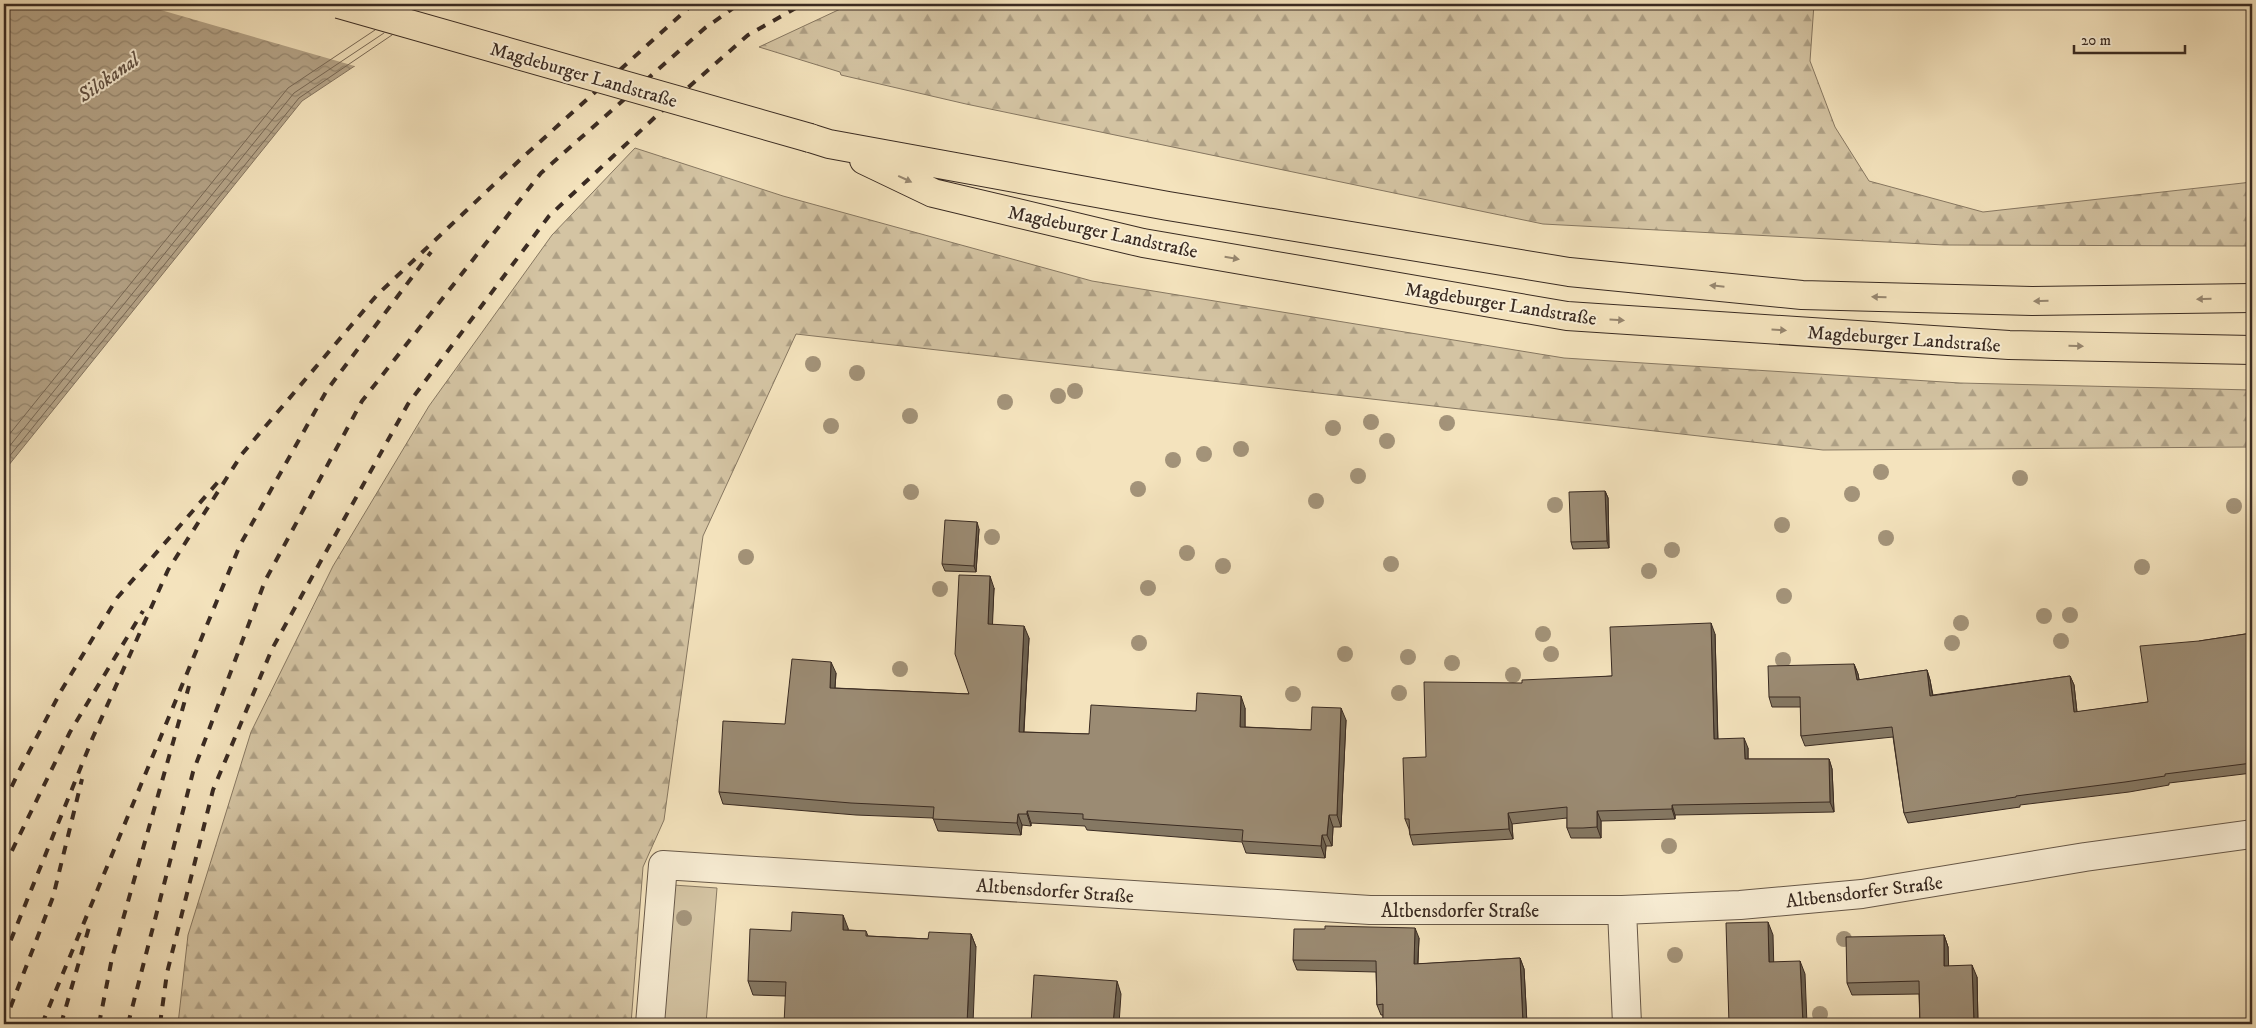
<svg xmlns="http://www.w3.org/2000/svg" width="2256" height="1028" font-family="'IM FELL DW Pica',serif">
<style>
.grass{fill:#d4c4a3;stroke:#877862}
.forest{fill:url(#forest-firs);stroke:#877862}
.water{fill:url(#water-waves);stroke:#84745f}
.pier{fill:#f4e3bd}
.lines{fill:none;stroke-linecap:round;stroke-linejoin:round}
.shore{stroke:#786855;stroke-width:1}
.minor-casing{stroke:#685949;stroke-width:30}
.primary-casing{stroke:#3a2b22;stroke-width:30}
.minor{stroke:#f8edd4;stroke-width:28}
.primary{stroke:#f4e3bd;stroke-width:28}
.rail{stroke:#3a2b22;stroke-width:4;stroke-dasharray:9 9;stroke-linecap:butt}
.primary-bridge-casing{stroke:#3a2b22;stroke-width:30;stroke-linecap:butt}
.primary-bridge{stroke:#f4e3bd;stroke-width:28}
.tree{fill:#a39379}
.wall{fill:#857863;stroke:#3a2b22}
.shaded-wall{fill:#6c6150;stroke:#3a2b22}
.building{fill:#9b8b73;stroke:#3a2b22}
.oneway{fill:#978770}
.labels{text-anchor:middle;stroke-width:4;stroke-linejoin:round;paint-order:stroke}
.street-label{font-size:19px;fill:#3a2b22;stroke:#f8edd4}
.water-label{font-size:20px;font-style:italic;fill:#5f4f41;stroke:#f8edd4}
</style>
<defs>
<pattern id="forest-firs" width="22" height="20" patternUnits="userSpaceOnUse" patternTransform="scale(1.25)"><rect width="22" height="20" fill="#d4c4a3"/><path d="M5 1l3.5 6h-7zM16 11l3.5 6h-7z" fill="#ad9f84"/></pattern>
<pattern id="water-waves" width="16" height="10" patternUnits="userSpaceOnUse" patternTransform="scale(1.25)"><rect width="16" height="10" fill="#b5a488"/><path d="M0 5q4-4 8 0t8 0" fill="none" stroke="#94866f"/></pattern>
</defs>
<rect width="100%" height="100%" fill="#f4e3bd"/>
<filter id="stains"><feTurbulence type="fractalNoise" baseFrequency=".004" numOctaves="4"/><feColorMatrix values="0 0 0 0 .2 0 0 0 0 .09 0 0 0 0 .02 0 0 0 .5 -.17"/></filter>
<radialGradient id="worn" r=".72"><stop offset=".6" stop-color="#630" stop-opacity="0"/><stop offset="1" stop-color="#630" stop-opacity=".3"/></radialGradient>
<path class="grass" d="M 673,885 L 717,888 L 706,1024 L 662,1024 Z"/>
<path class="forest" d="M 851,4 L 1814,4 L 1810,61 L 1835,127 L 1869,181 L 1983,212 L 2252,182 L 2252,246 L 1944,245 L 1543,224 L 966,104 L 841,75 L 840,72 L 759,47 Z
M 635,148 L 783,196 L 1092,281 L 1564,358 L 1960,383 L 2252,390 L 2252,447 L 1823,450 L 796,334 L 703,536 L 664,820 L 643,867 L 631,1024 L 178,1024 L 188,935 L 251,732 L 333,566 L 429,406 L 552,235 Z"/>
<path class="water" d="M 22,4 L 448,4 L 302,101 L 4,471 L 4,10 Z"/>
<path class="pier" d="M 140,4 L 450,4 L 358,67 Z"/>
<g class="lines">
<path class="shore" d="M 4,441 L 288,88 L 375,30
M 4,453 L 294,93 L 384,33
M 4,463 L 299,98 L 392,35"/>
<defs>
<path id="minor" d="M 1622,910 L 1627,1024
M 650,1024 L 663,865 L 1370,910 L 1622,910 L 1740,905 L 1862,894 L 2085,857 L 2252,834"/>
<path id="primary" d="M 810,138 L 829,144 L 1168,206 L 1569,272 L 1802,295 L 2032,301 L 2252,298
M 864,160 L 933,193 L 1143,243 L 1567,316 L 2009,345 L 2252,350"/>
</defs>
<use href="#minor" class="minor-casing"/>
<use href="#primary" class="primary-casing"/>
<use href="#minor" class="minor"/>
<use href="#primary" class="primary"/>
<path class="rail" d="M 4,803 L 19,771 L 61,691 L 117,598 L 218,482
M 4,867 L 70,732 L 143,611
M 4,957 L 93,737 L 168,570 L 242,454 L 377,295 L 523,157 L 693,4
M 4,1024 L 53,897 L 82,779
M 42,1024 L 240,545 L 327,390 L 431,252
M 61,1024 L 90,924
M 99,1024 L 112,958 L 189,686
M 128,1024 L 193,772 L 265,581 L 362,401 L 541,173 L 705,28 L 739,4
M 160,1024 L 167,973 L 213,790 L 272,649 L 408,404 L 549,216 L 666,107 L 748,35 L 803,4"/>
<defs>
<path id="primary-bridge" d="M 339,4 L 810,138"/>
</defs>
<use href="#primary-bridge" class="primary-bridge-casing"/>
<use href="#primary-bridge" class="primary-bridge"/>
</g>
<g class="tree">
<circle cx="813" cy="364" r="8"/>
<circle cx="857" cy="373" r="8"/>
<circle cx="1075" cy="391" r="8"/>
<circle cx="1058" cy="396" r="8"/>
<circle cx="1005" cy="402" r="8"/>
<circle cx="910" cy="416" r="8"/>
<circle cx="1371" cy="422" r="8"/>
<circle cx="1447" cy="423" r="8"/>
<circle cx="831" cy="426" r="8"/>
<circle cx="1333" cy="428" r="8"/>
<circle cx="1387" cy="441" r="8"/>
<circle cx="1241" cy="449" r="8"/>
<circle cx="1204" cy="454" r="8"/>
<circle cx="1173" cy="460" r="8"/>
<circle cx="1881" cy="472" r="8"/>
<circle cx="1358" cy="476" r="8"/>
<circle cx="2020" cy="478" r="8"/>
<circle cx="1138" cy="489" r="8"/>
<circle cx="911" cy="492" r="8"/>
<circle cx="1852" cy="494" r="8"/>
<circle cx="1316" cy="501" r="8"/>
<circle cx="1555" cy="505" r="8"/>
<circle cx="2234" cy="506" r="8"/>
<circle cx="1782" cy="525" r="8"/>
<circle cx="992" cy="537" r="8"/>
<circle cx="1886" cy="538" r="8"/>
<circle cx="1672" cy="550" r="8"/>
<circle cx="1187" cy="553" r="8"/>
<circle cx="746" cy="557" r="8"/>
<circle cx="1391" cy="564" r="8"/>
<circle cx="1223" cy="566" r="8"/>
<circle cx="2142" cy="567" r="8"/>
<circle cx="1649" cy="571" r="8"/>
<circle cx="1148" cy="588" r="8"/>
<circle cx="940" cy="589" r="8"/>
<circle cx="1784" cy="596" r="8"/>
<circle cx="2070" cy="615" r="8"/>
<circle cx="2044" cy="616" r="8"/>
<circle cx="1961" cy="623" r="8"/>
<circle cx="1543" cy="634" r="8"/>
<circle cx="2061" cy="641" r="8"/>
<circle cx="1139" cy="643" r="8"/>
<circle cx="1952" cy="643" r="8"/>
<circle cx="1345" cy="654" r="8"/>
<circle cx="1551" cy="654" r="8"/>
<circle cx="1408" cy="657" r="8"/>
<circle cx="1783" cy="660" r="8"/>
<circle cx="1452" cy="663" r="8"/>
<circle cx="900" cy="669" r="8"/>
<circle cx="1513" cy="675" r="8"/>
<circle cx="1399" cy="693" r="8"/>
<circle cx="1293" cy="694" r="8"/>
<circle cx="1669" cy="846" r="8"/>
<circle cx="684" cy="918" r="8"/>
<circle cx="1844" cy="939" r="8"/>
<circle cx="1675" cy="955" r="8"/>
<circle cx="1820" cy="1014" r="8"/>
</g>
<path class="wall" d="M 1605,491 L 1608,498 L 1609,548 L 1573,549 L 1571,542 Z
M 979,529 L 976,572 L 945,571 L 942,564 Z
M 994,588 L 992,624 L 1029,638 L 1024,732 L 1089,734 L 1196,711 L 1245,708 L 1245,727 L 1311,730 L 1346,720 L 1341,827 L 1333,827 L 1332,846 L 1326,846 L 1325,858 L 1246,853 L 1242,842 L 1087,830 L 1085,826 L 1031,823 L 1031,826 L 1022,825 L 1021,835 L 938,831 L 933,818 L 856,815 L 723,804 L 719,792 L 785,724 L 836,673 L 835,688 L 969,694 Z
M 2252,633 L 2252,773 L 2169,783 L 2169,785 L 2129,792 L 2020,805 L 2020,807 L 1908,823 L 1904,813 L 1893,737 L 1805,746 L 1801,736 L 1801,707 L 1772,707 L 1769,697 L 1854,664 L 1858,674 L 1859,680 L 1927,670 L 1930,680 L 1933,695 L 2070,676 L 2074,685 L 2077,712 L 2148,702 L 2199,641 Z
M 1715,634 L 1718,739 L 1748,748 L 1748,759 L 1829,759 L 1832,769 L 1834,812 L 1675,815 L 1675,819 L 1601,821 L 1601,838 L 1571,838 L 1567,828 L 1567,818 L 1512,824 L 1513,839 L 1413,845 L 1410,835 L 1409,829 L 1405,819 L 1426,757 L 1522,683 L 1612,676 Z
M 848,928 L 848,930 L 866,931 L 868,936 L 928,939 L 971,934 L 976,947 L 785,996 L 753,995 L 748,981 L 791,931 Z
M 1944,935 L 1948,947 L 1948,966 L 1977,977 L 1978,1024 L 1920,1024 L 1919,994 L 1852,995 L 1847,983 Z
M 1419,938 L 1418,964 L 1520,958 L 1524,969 L 1527,1024 L 1383,1024 L 1383,1015 L 1381,1015 L 1377,1005 L 1376,972 L 1297,970 L 1293,960 Z"/>
<path class="shaded-wall" d="M 1605,491 L 1608,498 L 1609,548 L 1607,541 Z
M 977,522 L 979,529 L 976,572 L 974,566 Z
M 990,576 L 994,588 L 992,636 L 988,624 Z
M 1711,623 L 1715,634 L 1718,749 L 1714,739 Z
M 1024,626 L 1029,638 L 1023,743 L 1019,732 Z
M 831,662 L 836,673 L 834,700 L 830,688 Z
M 1854,664 L 1858,674 L 1861,690 L 1857,680 Z
M 1927,670 L 1930,680 L 1934,705 L 1930,696 Z
M 2070,676 L 2074,685 L 2078,722 L 2074,712 Z
M 1241,696 L 1245,708 L 1245,739 L 1240,727 Z
M 1341,708 L 1346,720 L 1341,827 L 1337,815 Z
M 1744,738 L 1748,748 L 1748,769 L 1745,759 Z
M 1829,759 L 1832,769 L 1834,812 L 1830,802 Z
M 1672,805 L 1675,815 L 1675,819 L 1672,809 Z
M 1027,811 L 1031,823 L 1031,826 L 1027,814 Z
M 1597,811 L 1601,821 L 1601,838 L 1597,827 Z
M 1508,813 L 1512,824 L 1513,839 L 1509,829 Z
M 1018,814 L 1022,825 L 1021,835 L 1017,823 Z
M 1329,815 L 1333,827 L 1332,846 L 1327,835 Z
M 1322,835 L 1326,846 L 1325,858 L 1321,846 Z
M 843,915 L 848,928 L 848,943 L 843,930 Z
M 1768,922 L 1773,935 L 1774,974 L 1769,962 Z
M 1415,928 L 1419,938 L 1417,975 L 1414,964 Z
M 971,934 L 976,947 L 973,1024 L 967,1024 Z
M 1944,935 L 1948,947 L 1949,978 L 1944,966 Z
M 1520,958 L 1524,969 L 1527,1024 L 1523,1024 Z
M 1800,961 L 1805,974 L 1807,1024 L 1803,1024 Z
M 1972,965 L 1977,977 L 1978,1024 L 1974,1024 Z
M 1117,981 L 1121,994 L 1119,1024 L 1113,1024 Z"/>
<path class="building" d="M 1605,491 L 1607,541 L 1571,542 L 1569,492 Z
M 945,520 L 977,522 L 974,566 L 942,564 Z
M 959,575 L 990,576 L 988,624 L 1024,626 L 1019,732 L 1089,734 L 1091,705 L 1196,711 L 1197,693 L 1241,696 L 1240,727 L 1311,730 L 1312,707 L 1341,708 L 1337,815 L 1329,815 L 1327,835 L 1322,835 L 1321,846 L 1242,841 L 1243,830 L 1083,819 L 1083,814 L 1027,811 L 1027,814 L 1018,814 L 1017,823 L 933,819 L 934,807 L 851,803 L 719,792 L 723,721 L 785,724 L 792,659 L 831,662 L 830,688 L 969,694 L 955,654 Z
M 1711,623 L 1714,739 L 1744,738 L 1745,759 L 1829,759 L 1830,802 L 1672,805 L 1672,809 L 1597,811 L 1597,827 L 1583,828 L 1567,828 L 1567,807 L 1508,813 L 1509,829 L 1410,835 L 1409,819 L 1405,819 L 1403,758 L 1426,757 L 1424,682 L 1522,683 L 1522,680 L 1612,676 L 1610,627 Z
M 2252,633 L 2252,763 L 2165,774 L 2165,776 L 2125,782 L 2016,796 L 2016,797 L 1904,813 L 1892,727 L 1801,736 L 1800,697 L 1769,697 L 1768,666 L 1854,664 L 1857,680 L 1927,670 L 1930,696 L 2070,676 L 2074,712 L 2148,702 L 2140,646 L 2199,641 Z
M 792,912 L 843,915 L 843,930 L 866,931 L 866,936 L 928,939 L 929,932 L 971,934 L 967,1024 L 784,1024 L 786,982 L 748,981 L 750,929 L 791,931 Z
M 1768,922 L 1769,962 L 1800,961 L 1803,1024 L 1729,1024 L 1726,923 Z
M 1325,926 L 1415,928 L 1414,964 L 1520,958 L 1523,1024 L 1383,1024 L 1383,1004 L 1377,1005 L 1376,961 L 1293,960 L 1294,929 L 1325,929 Z
M 1944,935 L 1944,966 L 1972,965 L 1974,1024 L 1920,1024 L 1919,981 L 1847,983 L 1846,937 Z
M 1034,975 L 1117,981 L 1113,1024 L 1031,1024 Z"/>
<defs><path id="oneway-solid" d="M-6-.8H1V-3.2L6.5 0L1 3.2V.8H-6Z" transform="scale(1.25)"/></defs>
<g class="oneway">
<use href="#oneway-solid" transform="translate(905 179) rotate(25)"/>
<use href="#oneway-solid" transform="translate(1232 258) rotate(10)"/>
<use href="#oneway-solid" transform="translate(1717 286) rotate(-174)"/>
<use href="#oneway-solid" transform="translate(1879 297) rotate(-178)"/>
<use href="#oneway-solid" transform="translate(2204 299) rotate(179)"/>
<use href="#oneway-solid" transform="translate(2041 301) rotate(179)"/>
<use href="#oneway-solid" transform="translate(1617 320) rotate(4)"/>
<use href="#oneway-solid" transform="translate(1779 330) rotate(4)"/>
<use href="#oneway-solid" transform="translate(2076 346) rotate(1)"/>
</g>
<g class="labels">
<g class="street-label">
<text transform="translate(584 74) rotate(16)" y="7">Magdeburger Landstraße</text>
<text transform="translate(1103 231) rotate(12)" y="7">Magdeburger Landstraße</text>
<text transform="translate(1501 303) rotate(9)" y="7">Magdeburger Landstraße</text>
<text transform="translate(1904 338) rotate(4)" y="7">Magdeburger Landstraße</text>
<text transform="translate(1055 890) rotate(4)" y="7">Altbensdorfer Straße</text>
<text transform="translate(1864 891) rotate(-7)" y="7">Altbensdorfer Straße</text>
<text x="1460" y="917">Altbensdorfer Straße</text>
</g>
<g class="water-label">
<text transform="translate(108 77) rotate(-35)" y="7">Silokanal</text>
</g>
</g>
<rect width="2256" height="1028" fill="none" stroke="#f4e3bd" stroke-width="20"/>
<rect x="5" y="5" width="2246" height="1018" fill="none" stroke="#3a2b22" stroke-width="2.5"/>
<rect x="10" y="10" width="2236" height="1008" fill="none" stroke="#3a2b22"/>
<path d="M2074 45v8h111v-8" fill="none" stroke="#3a2b22" stroke-width="2.5"/>
<text x="2081" y="45" font-size="15" fill="#3a2b22" stroke="#f8edd4" stroke-width="4" paint-order="stroke">20 m</text>
<rect width="100%" height="100%" filter="url(#stains)"/>
<rect width="100%" height="100%" fill="url(#worn)"/>
</svg>
